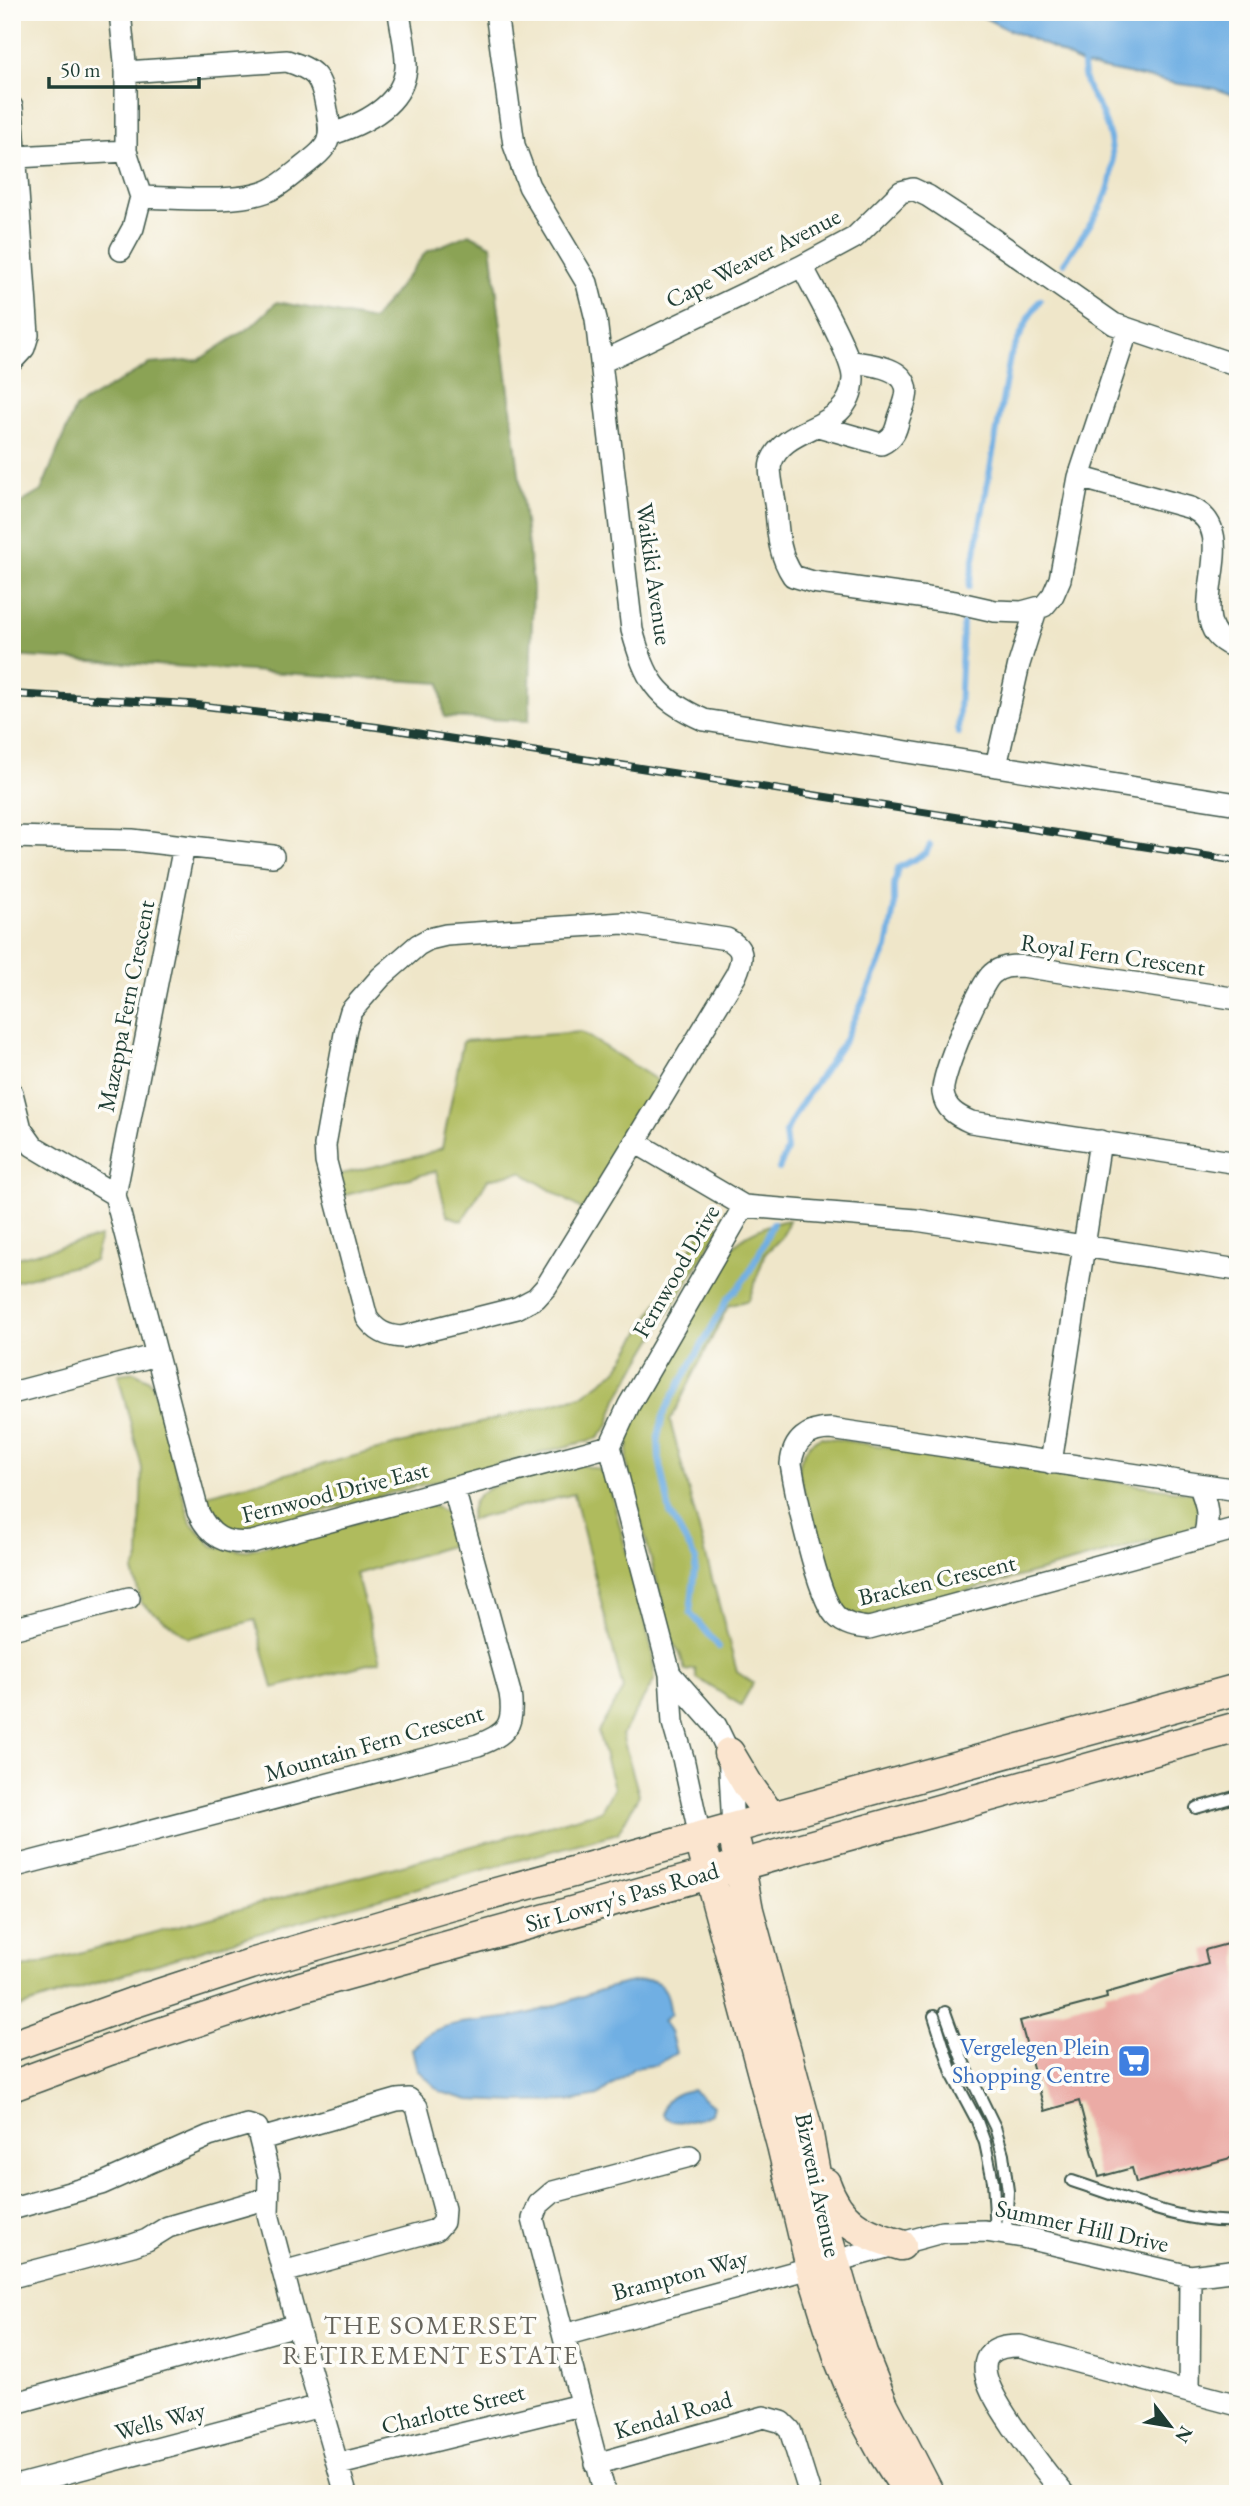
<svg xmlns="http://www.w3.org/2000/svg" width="1250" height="2506" font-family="'EB Garamond',serif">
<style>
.green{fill:#afbb5d;stroke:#677c48;stroke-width:2}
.forest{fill:#8ba354;stroke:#557044;stroke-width:2}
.water{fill:#6fafe3;stroke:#47768c;stroke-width:2}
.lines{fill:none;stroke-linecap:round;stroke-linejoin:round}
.stream{stroke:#6fafe3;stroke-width:6}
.building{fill:#ebaba5}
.lane-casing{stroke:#3e564a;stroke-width:14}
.street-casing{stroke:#3e564a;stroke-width:24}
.secondary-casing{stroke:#3e564a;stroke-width:33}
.lane{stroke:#fff;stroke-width:10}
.street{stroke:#fff;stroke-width:21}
.secondary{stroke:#fbe5cf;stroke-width:30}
.rail-casing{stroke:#1f3d34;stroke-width:8}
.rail{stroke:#fdfcf7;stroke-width:5;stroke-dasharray:16;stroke-linecap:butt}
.labels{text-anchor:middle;stroke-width:7;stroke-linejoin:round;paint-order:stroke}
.street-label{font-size:24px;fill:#1f3d34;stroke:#fdfcf7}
.shop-label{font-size:24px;fill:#366cbe;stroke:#fdfcf7;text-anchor:end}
.neighbourhood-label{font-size:26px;letter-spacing:2px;fill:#66645c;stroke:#fdfcf7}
</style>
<rect width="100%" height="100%" fill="#fdfcf7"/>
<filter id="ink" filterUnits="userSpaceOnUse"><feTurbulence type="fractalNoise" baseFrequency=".0143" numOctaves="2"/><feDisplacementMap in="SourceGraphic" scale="14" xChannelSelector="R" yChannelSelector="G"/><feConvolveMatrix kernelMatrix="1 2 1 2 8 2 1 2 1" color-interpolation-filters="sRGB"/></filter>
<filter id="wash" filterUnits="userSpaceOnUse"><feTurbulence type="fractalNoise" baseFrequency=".00686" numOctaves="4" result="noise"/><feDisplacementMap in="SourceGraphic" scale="28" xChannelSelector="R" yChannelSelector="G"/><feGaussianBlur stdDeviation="1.57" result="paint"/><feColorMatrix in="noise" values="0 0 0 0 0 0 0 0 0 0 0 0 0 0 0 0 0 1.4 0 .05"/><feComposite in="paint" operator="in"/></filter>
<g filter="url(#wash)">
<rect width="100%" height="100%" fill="#efe6c9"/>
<path class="green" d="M 581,1032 L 660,1082 L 583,1210 L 521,1172 L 488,1179 L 462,1221 L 447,1215 L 436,1171 L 342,1196 L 337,1175 L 423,1155 L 442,1148 L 463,1041 Z
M 708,1220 L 720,1227 L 617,1399 L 608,1426 L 598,1438 L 244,1532 C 218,1531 210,1518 203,1496 L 582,1396 L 617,1370 Z
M 789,1220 L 782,1237 L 765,1254 L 749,1300 L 728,1306 L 670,1421 L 737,1672 L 753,1683 L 741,1705 L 697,1678 L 695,1669 L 685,1671 L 680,1653 L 673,1643 L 630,1480 L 627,1461 L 630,1430 L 637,1406 L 733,1247 C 743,1234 773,1222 789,1220 Z
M 100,1237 L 94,1261 L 12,1282 L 12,1259 Z
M 134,1372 L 148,1379 L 153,1386 L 191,1523 L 213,1546 L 244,1551 L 424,1505 C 449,1506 454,1522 460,1543 L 356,1574 L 380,1661 L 273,1688 L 255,1620 L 189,1638 L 141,1603 L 133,1571 L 139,1559 L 142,1468 L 118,1374 Z
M 821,1437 L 1192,1493 L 1198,1497 L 1198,1523 L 1186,1531 L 869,1618 C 851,1617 843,1611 832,1596 L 799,1473 C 799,1457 806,1444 821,1437 Z
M 581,1465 L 599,1469 L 608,1480 L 652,1650 L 655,1679 L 622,1735 L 639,1795 L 618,1833 C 415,1888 212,1944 12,2010 L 12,1971 L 601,1811 L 614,1788 L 598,1732 L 623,1689 L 574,1494 L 470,1520 C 471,1510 472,1501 480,1494 C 493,1481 559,1470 581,1465 Z"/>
<path class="forest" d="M 469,234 L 491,245 L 533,587 L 529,721 L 444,717 L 440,683 L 12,656 L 12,508 L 41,491 L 75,408 L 149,364 L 199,360 L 253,325 L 277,302 L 373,320 L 426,252 Z"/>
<path class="water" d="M 974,12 L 1238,12 L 1238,97 L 1213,88 L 1178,84 L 1083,65 L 1050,47 L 1002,27 Z
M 650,1980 C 668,1984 668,1999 671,2014 L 663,2021 L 670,2031 L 676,2053 L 656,2065 L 634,2068 L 598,2096 L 571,2101 L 517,2102 L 469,2100 L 441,2092 L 417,2069 L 412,2049 C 417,2045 422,2038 428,2034 C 453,2019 486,2022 513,2017 C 560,2009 602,1983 650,1980 Z
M 692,2090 L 713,2106 L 711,2114 C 697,2120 673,2128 662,2114 C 663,2098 677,2092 692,2090 Z"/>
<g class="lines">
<path class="stream" d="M 1064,263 C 1099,210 1130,181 1102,114 C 1093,94 1084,90 1083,65
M 969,587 L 1010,357 L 1029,317 L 1040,300
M 958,733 L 963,623
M 779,1169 L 787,1150 L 785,1133 L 799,1107 L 845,1040 L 887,948 L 894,908 L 894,885 L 898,868 L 926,853 L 930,845
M 719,1647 L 690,1612 L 696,1560 L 670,1513 L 659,1458 L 658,1437 L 663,1416 L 669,1403 L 728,1298 C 750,1279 761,1249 773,1223"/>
</g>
<g id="blocks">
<path class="building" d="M 1238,1941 L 1238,2156 L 1136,2183 L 1132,2168 L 1099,2177 L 1079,2101 L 1045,2111 L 1020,2021 L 1107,1998 L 1106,1993 L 1208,1964 L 1205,1950 Z"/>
</g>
</g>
<g filter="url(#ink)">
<use href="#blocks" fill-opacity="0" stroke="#3e564a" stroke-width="2"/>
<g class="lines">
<defs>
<path id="lane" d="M 1196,1808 L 1238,1796
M 945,2012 L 962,2059 L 995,2127 L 1003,2154 L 1008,2191 L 1006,2234
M 934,2016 L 953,2076 L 977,2121 L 985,2143 L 993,2181 L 996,2232
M 1072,2181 C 1122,2197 1185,2225 1238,2221"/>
<path id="street" d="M 120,12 L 126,72 L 126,151 L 141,197 L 133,228 L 121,250
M 496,12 L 514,145 L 529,186 L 587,283 L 596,319 L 632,630 C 646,680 655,698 704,720 L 1238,804
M 126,72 L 287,61 C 315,70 321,76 326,105 C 333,142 331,145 301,168 C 291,176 281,185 270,190 C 241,204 175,198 141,197
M 12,107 L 28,335 L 24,348 L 12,361
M 332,134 C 363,124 403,105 406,68 C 407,50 401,30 399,12
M 17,157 L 126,151
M 802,266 C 813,288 854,358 853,379 C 851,433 785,422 771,463 C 768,472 775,498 776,510 C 778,535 779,555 793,576 L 813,582 L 955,602 L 995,611 L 1022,612 L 1044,606 L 1053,595 L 1060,579 L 1079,477 L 1128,329
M 602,362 L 802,266 L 854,238 L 901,192 L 913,189 L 928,196 L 980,230 L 1114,324 L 1238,366
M 818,426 L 881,444 C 894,438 896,431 899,418 C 902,409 909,396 906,386 C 900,365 866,365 849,361
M 1079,477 L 1191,508 C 1250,534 1170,629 1238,648
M 996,766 L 1019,664 L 1036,610
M 12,837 L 132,840 L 184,846 L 115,1195 L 198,1512 C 210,1537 225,1545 252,1542 L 610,1446
M 184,846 L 273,856
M 1238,999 L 1022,966 C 1011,966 1001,966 992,974 C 980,984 940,1077 943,1093 C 945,1109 957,1116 971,1122 L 1238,1163
M 12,1093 L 21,1129 L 33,1146 L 115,1195
M 635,1142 L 736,975 C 744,957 744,948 727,939 L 623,923 L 446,935 L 429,939 L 418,945 L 381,977 L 351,1011 L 346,1028 L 325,1145 L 326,1162 L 367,1318 C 376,1331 386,1336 402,1337 L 517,1308 L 536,1298 L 546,1287 L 635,1142 L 744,1206 L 916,1220 L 1238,1270
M 12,1393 L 157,1355
M 1051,1463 L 1100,1141
M 1199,1485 C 1207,1504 1210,1517 1204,1537
M 1238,1490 L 831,1429 C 808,1429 793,1440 791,1464 C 796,1494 817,1595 835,1615 C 844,1625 857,1627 869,1628 L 1238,1528
M 12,1629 L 129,1598
M 670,1674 L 716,1726 L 729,1753 L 733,1828
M 700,1837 L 683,1758 L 673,1723 L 670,1674 L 610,1446 L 629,1405 L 744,1206
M 12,1867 L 478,1745 C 507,1734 515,1725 510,1693 L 454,1489
M 261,2139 L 397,2100 L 409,2099 L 417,2107 L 444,2209 L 443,2222 L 436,2230 L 283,2272
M 12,2209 L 101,2184 L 209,2136 L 247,2125 L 257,2128 L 269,2176 L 268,2214 L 297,2325 L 346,2494
M 1190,2276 L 1189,2392 L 1238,2405
M 12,2277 L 133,2245 L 147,2240 L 168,2227 L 268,2198
M 564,2335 L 942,2232 L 985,2231 L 1023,2237 L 1190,2276 L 1238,2270
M 12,2404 L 297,2325
M 339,2464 L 580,2405
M 596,2464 L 764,2417 L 782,2422 L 790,2430 L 810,2494
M 12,2487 L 320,2406
M 605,2494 L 533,2219 L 539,2204 L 553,2192 L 690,2156
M 1064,2494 C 1046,2473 1030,2451 1014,2428 C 996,2401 956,2345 1020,2346 L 1189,2392"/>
<path id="secondary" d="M 729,1753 L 748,1785 L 771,1817
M 736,1846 L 748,1910 L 807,2129 L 825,2230 L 847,2306 L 862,2353 L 883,2405 L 929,2494
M 704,1854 L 782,2145 L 811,2267 L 841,2363 L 860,2410 L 884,2454 L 907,2490
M 12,2046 L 132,2003 L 251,1964 L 449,1906 L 1238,1689
M 12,2086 L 109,2050 L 301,1987 L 1238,1727
M 825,2183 C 839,2223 862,2234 901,2245"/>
</defs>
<use href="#lane" class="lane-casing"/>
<use href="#street" class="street-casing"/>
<use href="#secondary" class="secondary-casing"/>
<use href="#lane" class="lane"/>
<use href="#street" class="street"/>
<use href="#secondary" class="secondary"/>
<defs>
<path id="rail" d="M 12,694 L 189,704 L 377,727 L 1238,861"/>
</defs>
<use href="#rail" class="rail-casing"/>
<use href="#rail" class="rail"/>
</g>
</g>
<defs>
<symbol id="supermarket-square" viewBox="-11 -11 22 22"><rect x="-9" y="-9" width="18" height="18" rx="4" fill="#3f7fe0" stroke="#fdfcf7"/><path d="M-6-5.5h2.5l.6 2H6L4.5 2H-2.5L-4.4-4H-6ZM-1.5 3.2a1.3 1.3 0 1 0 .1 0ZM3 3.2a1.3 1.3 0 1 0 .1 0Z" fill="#fff"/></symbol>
</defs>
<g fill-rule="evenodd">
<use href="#supermarket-square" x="1115" y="2042" width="38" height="38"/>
</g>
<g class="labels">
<g class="street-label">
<text transform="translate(753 258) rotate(-27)" y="8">Cape Weaver Avenue</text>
<text transform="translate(654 574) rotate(82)" y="8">Waikiki Avenue</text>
<text transform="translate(1113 955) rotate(8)" y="8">Royal Fern Crescent</text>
<text transform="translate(126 1006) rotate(-79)" y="8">Mazeppa Fern Crescent</text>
<text transform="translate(676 1271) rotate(-60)" y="8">Fernwood Drive</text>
<text transform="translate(335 1492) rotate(-14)" y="8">Fernwood Drive East</text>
<text transform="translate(937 1580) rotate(-13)" y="8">Bracken Crescent</text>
<text transform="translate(374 1743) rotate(-16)" y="8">Mountain Fern Crescent</text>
<text transform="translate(622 1897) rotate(-16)" y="8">Sir Lowry's Pass Road</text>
<text transform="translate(818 2185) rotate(78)" y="8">Bizweni Avenue</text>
<text transform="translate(1082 2226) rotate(12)" y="8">Summer Hill Drive</text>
<text transform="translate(680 2275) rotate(-15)" y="8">Brampton Way</text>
<text transform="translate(453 2409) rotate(-14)" y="8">Charlotte Street</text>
<text transform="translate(673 2415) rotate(-16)" y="8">Kendal Road</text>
<text transform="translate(160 2421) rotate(-15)" y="8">Wells Way</text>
</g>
<g class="shop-label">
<text x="1110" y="2055">Vergelegen Plein<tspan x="1110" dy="28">Shopping Centre</tspan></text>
</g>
<g class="neighbourhood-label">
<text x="431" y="2334">THE SOMERSET<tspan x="431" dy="30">RETIREMENT ESTATE</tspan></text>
</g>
</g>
<rect width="1250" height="2506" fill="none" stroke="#fdfcf7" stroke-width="42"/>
<g transform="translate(1170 2426) rotate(121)" stroke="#fdfcf7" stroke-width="5" paint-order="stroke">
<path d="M0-5L12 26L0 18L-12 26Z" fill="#1f3d34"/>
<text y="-10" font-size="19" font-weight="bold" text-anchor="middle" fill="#1f3d34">N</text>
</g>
<path d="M49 77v10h150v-10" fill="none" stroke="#1f3d34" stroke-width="3.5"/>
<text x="60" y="77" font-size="21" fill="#1f3d34" stroke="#fdfcf7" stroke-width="5" paint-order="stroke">50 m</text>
</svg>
